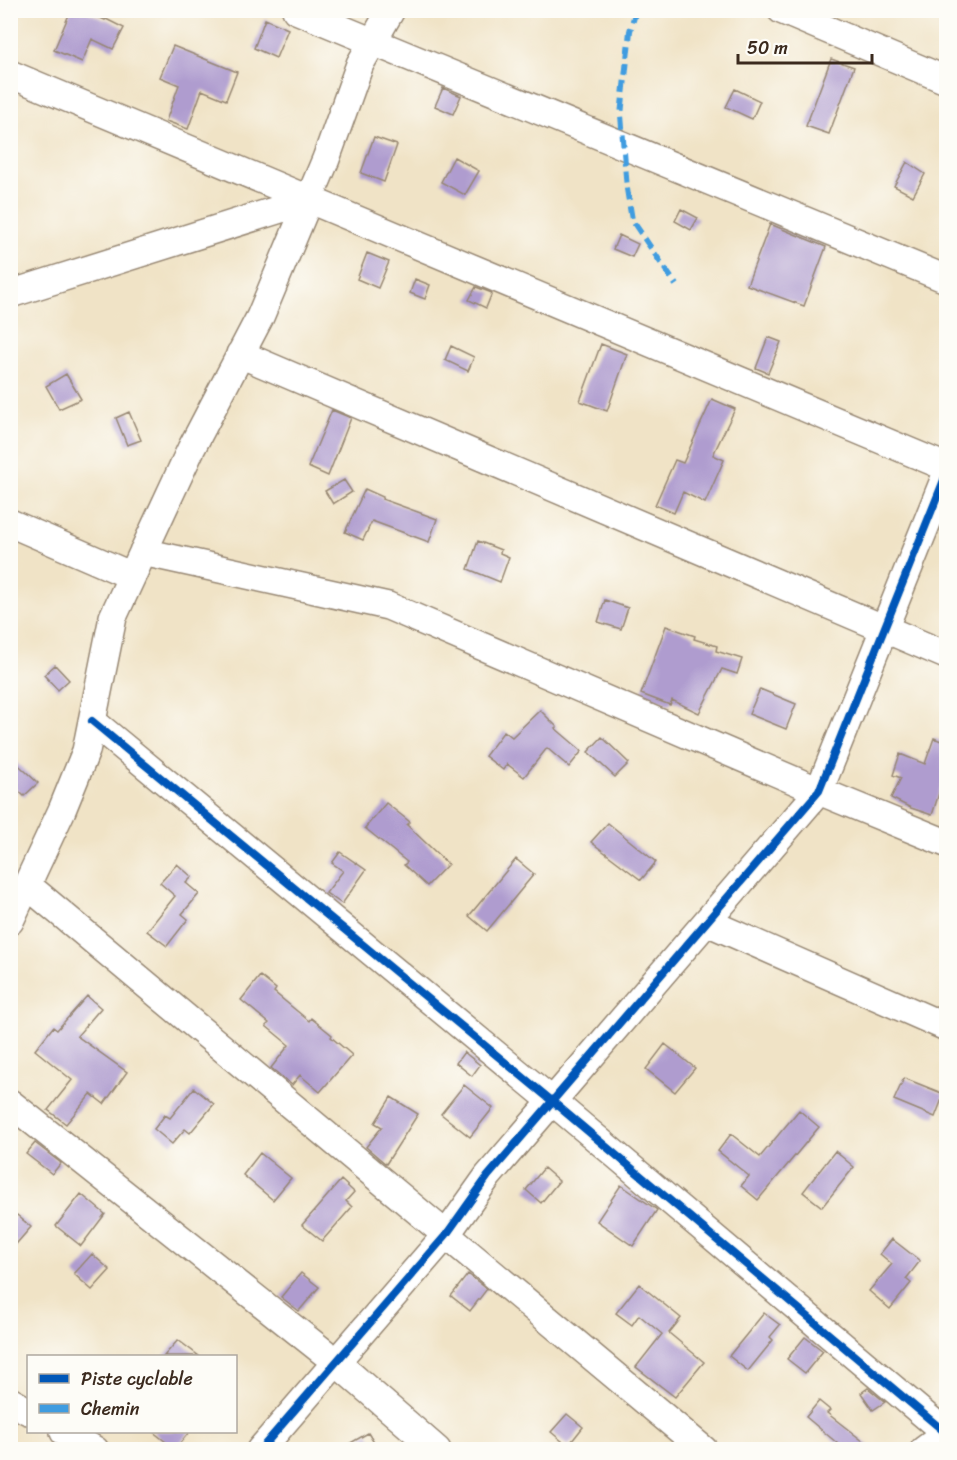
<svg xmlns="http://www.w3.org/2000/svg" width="957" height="1460" font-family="Sriracha,sans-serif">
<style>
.building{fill:#af9ccf}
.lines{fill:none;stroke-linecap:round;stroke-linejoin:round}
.minor-casing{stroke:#968672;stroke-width:30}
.minor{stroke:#fff;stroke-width:27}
.quiet{stroke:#3f9ce0;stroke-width:6;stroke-dasharray:12 6;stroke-linecap:butt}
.cycleway-casing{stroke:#fdfcf7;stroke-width:11}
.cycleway{stroke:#0057b8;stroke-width:8}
</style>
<rect width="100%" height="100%" fill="#fdfcf7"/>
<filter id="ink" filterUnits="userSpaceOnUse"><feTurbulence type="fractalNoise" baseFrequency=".0167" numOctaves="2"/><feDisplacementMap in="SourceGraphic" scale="12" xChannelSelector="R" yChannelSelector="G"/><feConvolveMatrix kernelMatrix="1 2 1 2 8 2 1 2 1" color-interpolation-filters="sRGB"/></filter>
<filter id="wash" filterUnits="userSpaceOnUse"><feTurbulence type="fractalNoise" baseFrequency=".008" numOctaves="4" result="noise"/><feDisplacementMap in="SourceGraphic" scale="24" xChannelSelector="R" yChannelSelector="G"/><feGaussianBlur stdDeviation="1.35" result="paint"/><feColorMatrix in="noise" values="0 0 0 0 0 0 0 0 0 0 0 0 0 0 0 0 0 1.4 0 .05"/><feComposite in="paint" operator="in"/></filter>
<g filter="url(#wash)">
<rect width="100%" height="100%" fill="#f0e3c6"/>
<g id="blocks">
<path class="building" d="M 71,10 L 83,10 L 105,20 L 106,19 L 124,28 L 113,49 L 92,39 L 82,62 L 54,50 Z
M 265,19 L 288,29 L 276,58 L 254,48 Z
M 173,46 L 237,72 L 226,100 L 202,90 L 188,129 L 166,121 L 179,85 L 160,77 Z
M 831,59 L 854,67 L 829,134 L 806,126 Z
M 443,88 L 461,96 L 453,114 L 435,106 Z
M 735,89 L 760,101 L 752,119 L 726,107 Z
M 374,137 L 397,145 L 384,182 L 361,173 Z
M 454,157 L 479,171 L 465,195 L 441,182 Z
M 907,162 L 925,174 L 913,196 L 894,186 Z
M 681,209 L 698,218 L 691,230 L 675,221 Z
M 770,224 L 826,247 L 804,306 L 747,285 Z
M 619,235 L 638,244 L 632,257 L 613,249 Z
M 367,253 L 389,262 L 378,288 L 357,279 Z
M 415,279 L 430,285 L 425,299 L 410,293 Z
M 476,287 L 492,293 L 486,308 L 469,300 Z
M 768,337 L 781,342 L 768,373 L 756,368 Z
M 601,344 L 627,354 L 607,411 L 580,401 Z
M 451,346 L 474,357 L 468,371 L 445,360 Z
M 66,374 L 81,399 L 59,409 L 46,386 Z
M 712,399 L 735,409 L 713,455 L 724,460 L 705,503 L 683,492 L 674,513 L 655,505 L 675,460 L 683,463 Z
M 332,410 L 351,418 L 328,476 L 308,467 Z
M 129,412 L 141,440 L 127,445 L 116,418 Z
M 344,480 L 352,492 L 333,504 L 325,491 Z
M 365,489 L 383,497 L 382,499 L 437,519 L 429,542 L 372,521 L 363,540 L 345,532 Z
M 478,541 L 501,550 L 500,553 L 509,557 L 500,582 L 468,569 Z
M 605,600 L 628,608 L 621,629 L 598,622 Z
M 666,626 L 695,636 L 694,639 L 717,646 L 716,651 L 742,659 L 737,674 L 722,669 L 699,713 L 672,700 L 670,705 L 641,694 Z
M 55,665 L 69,680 L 58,690 L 44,675 Z
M 760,689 L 796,704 L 786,729 L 749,714 Z
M 540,710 L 557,727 L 555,728 L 582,751 L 569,767 L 547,748 L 524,777 L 507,764 L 503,770 L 485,756 L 504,731 L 512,737 Z
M 602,737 L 629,763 L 615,777 L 588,752 Z
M 934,738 L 946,743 L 946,786 L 942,784 L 932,815 L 911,808 L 891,798 L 901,778 L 893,775 L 900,754 L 925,764 Z
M 10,757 L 38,783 L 24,796 L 10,783 Z
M 386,803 L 410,822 L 407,825 L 448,864 L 427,886 L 404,865 L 407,862 L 365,828 Z
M 608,823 L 656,862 L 641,880 L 591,842 Z
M 340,852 L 366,870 L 342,904 L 326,893 L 343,871 L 332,863 Z
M 516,859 L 534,874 L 487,931 L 469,916 Z
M 177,864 L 192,877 L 186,883 L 199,894 L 182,914 L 188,919 L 167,946 L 147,931 L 175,896 L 160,883 Z
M 260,976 L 276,989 L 274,992 L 309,1021 L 311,1018 L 332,1035 L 331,1037 L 352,1055 L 320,1092 L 300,1075 L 292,1085 L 271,1068 L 289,1045 L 266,1026 L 269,1023 L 241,1000 Z
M 87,996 L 101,1008 L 77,1036 L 127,1072 L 104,1104 L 91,1094 L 66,1124 L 48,1110 L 72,1080 L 35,1050 L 53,1027 L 57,1030 Z
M 665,1044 L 695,1068 L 675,1092 L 646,1069 Z
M 464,1052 L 480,1065 L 472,1076 L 456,1063 Z
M 904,1078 L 944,1094 L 935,1117 L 894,1100 Z
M 464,1085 L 493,1108 L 470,1137 L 441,1114 Z
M 194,1088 L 214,1104 L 190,1133 L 185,1129 L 172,1144 L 154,1129 L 165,1115 L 170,1118 Z
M 391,1097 L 418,1114 L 386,1164 L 366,1147 L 382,1127 L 375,1123 Z
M 799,1110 L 819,1127 L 758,1200 L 741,1186 L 749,1176 L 718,1151 L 731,1134 L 760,1157 Z
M 35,1143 L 61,1163 L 52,1174 L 26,1154 Z
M 835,1151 L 854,1167 L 822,1207 L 803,1192 Z
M 260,1153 L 291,1178 L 273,1200 L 243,1175 Z
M 544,1168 L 559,1181 L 541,1203 L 526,1190 Z
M 341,1180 L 354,1192 L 346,1201 L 352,1207 L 322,1241 L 302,1225 Z
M 621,1185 L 657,1210 L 633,1246 L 597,1221 Z
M 81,1194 L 105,1214 L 81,1246 L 56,1226 Z
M 17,1215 L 31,1227 L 10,1251 L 10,1222 Z
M 892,1239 L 920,1261 L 906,1279 L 911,1283 L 890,1309 L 869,1291 L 892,1264 L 880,1254 Z
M 92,1254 L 110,1270 L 92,1290 L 74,1274 Z
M 301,1273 L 319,1287 L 299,1311 L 281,1297 Z
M 468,1274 L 487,1289 L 470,1311 L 451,1296 Z
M 639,1284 L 681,1318 L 669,1333 L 704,1362 L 675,1397 L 636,1367 L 662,1334 L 639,1315 L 632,1325 L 616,1313 Z
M 764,1313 L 780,1325 L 770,1337 L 773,1340 L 748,1371 L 729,1356 Z
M 805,1337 L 823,1351 L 805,1373 L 787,1359 Z
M 178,1340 L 199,1356 L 164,1356 Z
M 868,1388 L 885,1402 L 873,1410 L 861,1393 Z
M 819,1401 L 830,1410 L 827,1413 L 873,1449 L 832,1449 L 837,1443 L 806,1417 Z
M 567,1414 L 583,1427 L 568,1446 L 551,1432 Z
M 152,1431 L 190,1431 L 175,1449 Z
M 368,1433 L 378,1449 L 340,1449 Z"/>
</g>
</g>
<g filter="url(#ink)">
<use href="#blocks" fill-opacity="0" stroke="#968672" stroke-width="1.5"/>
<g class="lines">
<defs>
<path id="minor" d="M 296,10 L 946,279
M 781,10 L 946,80
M 10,74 L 946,467
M 10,294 L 309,200
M 240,354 L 946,655
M 10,523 L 132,576
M 143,552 L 388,606 L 819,791 L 946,843
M 92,721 L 552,1101 L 946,1433
M 27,885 L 704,1450
M 10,921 L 62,810 L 86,751 L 113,617 L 191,449 L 260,317 L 326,159 L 360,64 L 391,10
M 707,922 L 946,1027
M 10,1103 L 336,1362 L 437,1450
M 10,1401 L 28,1411
M 64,1432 L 95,1450
M 260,1450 L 446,1235 L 488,1176 L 819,791 L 946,475
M 924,1450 L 946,1434"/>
</defs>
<use href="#minor" class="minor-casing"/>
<use href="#minor" class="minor"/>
<path class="quiet" d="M 636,10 L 630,31 L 621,115 L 627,189 L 632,220 L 676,285"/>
<defs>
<path id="cycleway" d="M 92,721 L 552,1101 L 946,1433
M 260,1450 L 446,1235 L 488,1176 L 819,791 L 946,475"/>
</defs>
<use href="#cycleway" class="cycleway-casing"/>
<use href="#cycleway" class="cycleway"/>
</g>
</g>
<rect width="957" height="1460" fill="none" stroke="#fdfcf7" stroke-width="36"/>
<rect x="27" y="1355" width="210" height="78" fill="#fdfcf7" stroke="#afa8a0" stroke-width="1.5"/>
<rect x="39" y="1374" width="30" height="9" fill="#0057b8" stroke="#afa8a0" stroke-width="1.5"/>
<text x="81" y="1385" font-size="18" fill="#3b2a1e">Piste cyclable</text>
<rect x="39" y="1404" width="30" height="9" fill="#3f9ce0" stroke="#afa8a0" stroke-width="1.5"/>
<text x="81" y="1415" font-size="18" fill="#3b2a1e">Chemin</text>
<path d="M738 54v9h134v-9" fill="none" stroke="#3b2a1e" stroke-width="3"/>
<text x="747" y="54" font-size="18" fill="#3b2a1e" stroke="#fdfcf7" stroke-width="4.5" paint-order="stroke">50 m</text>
</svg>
